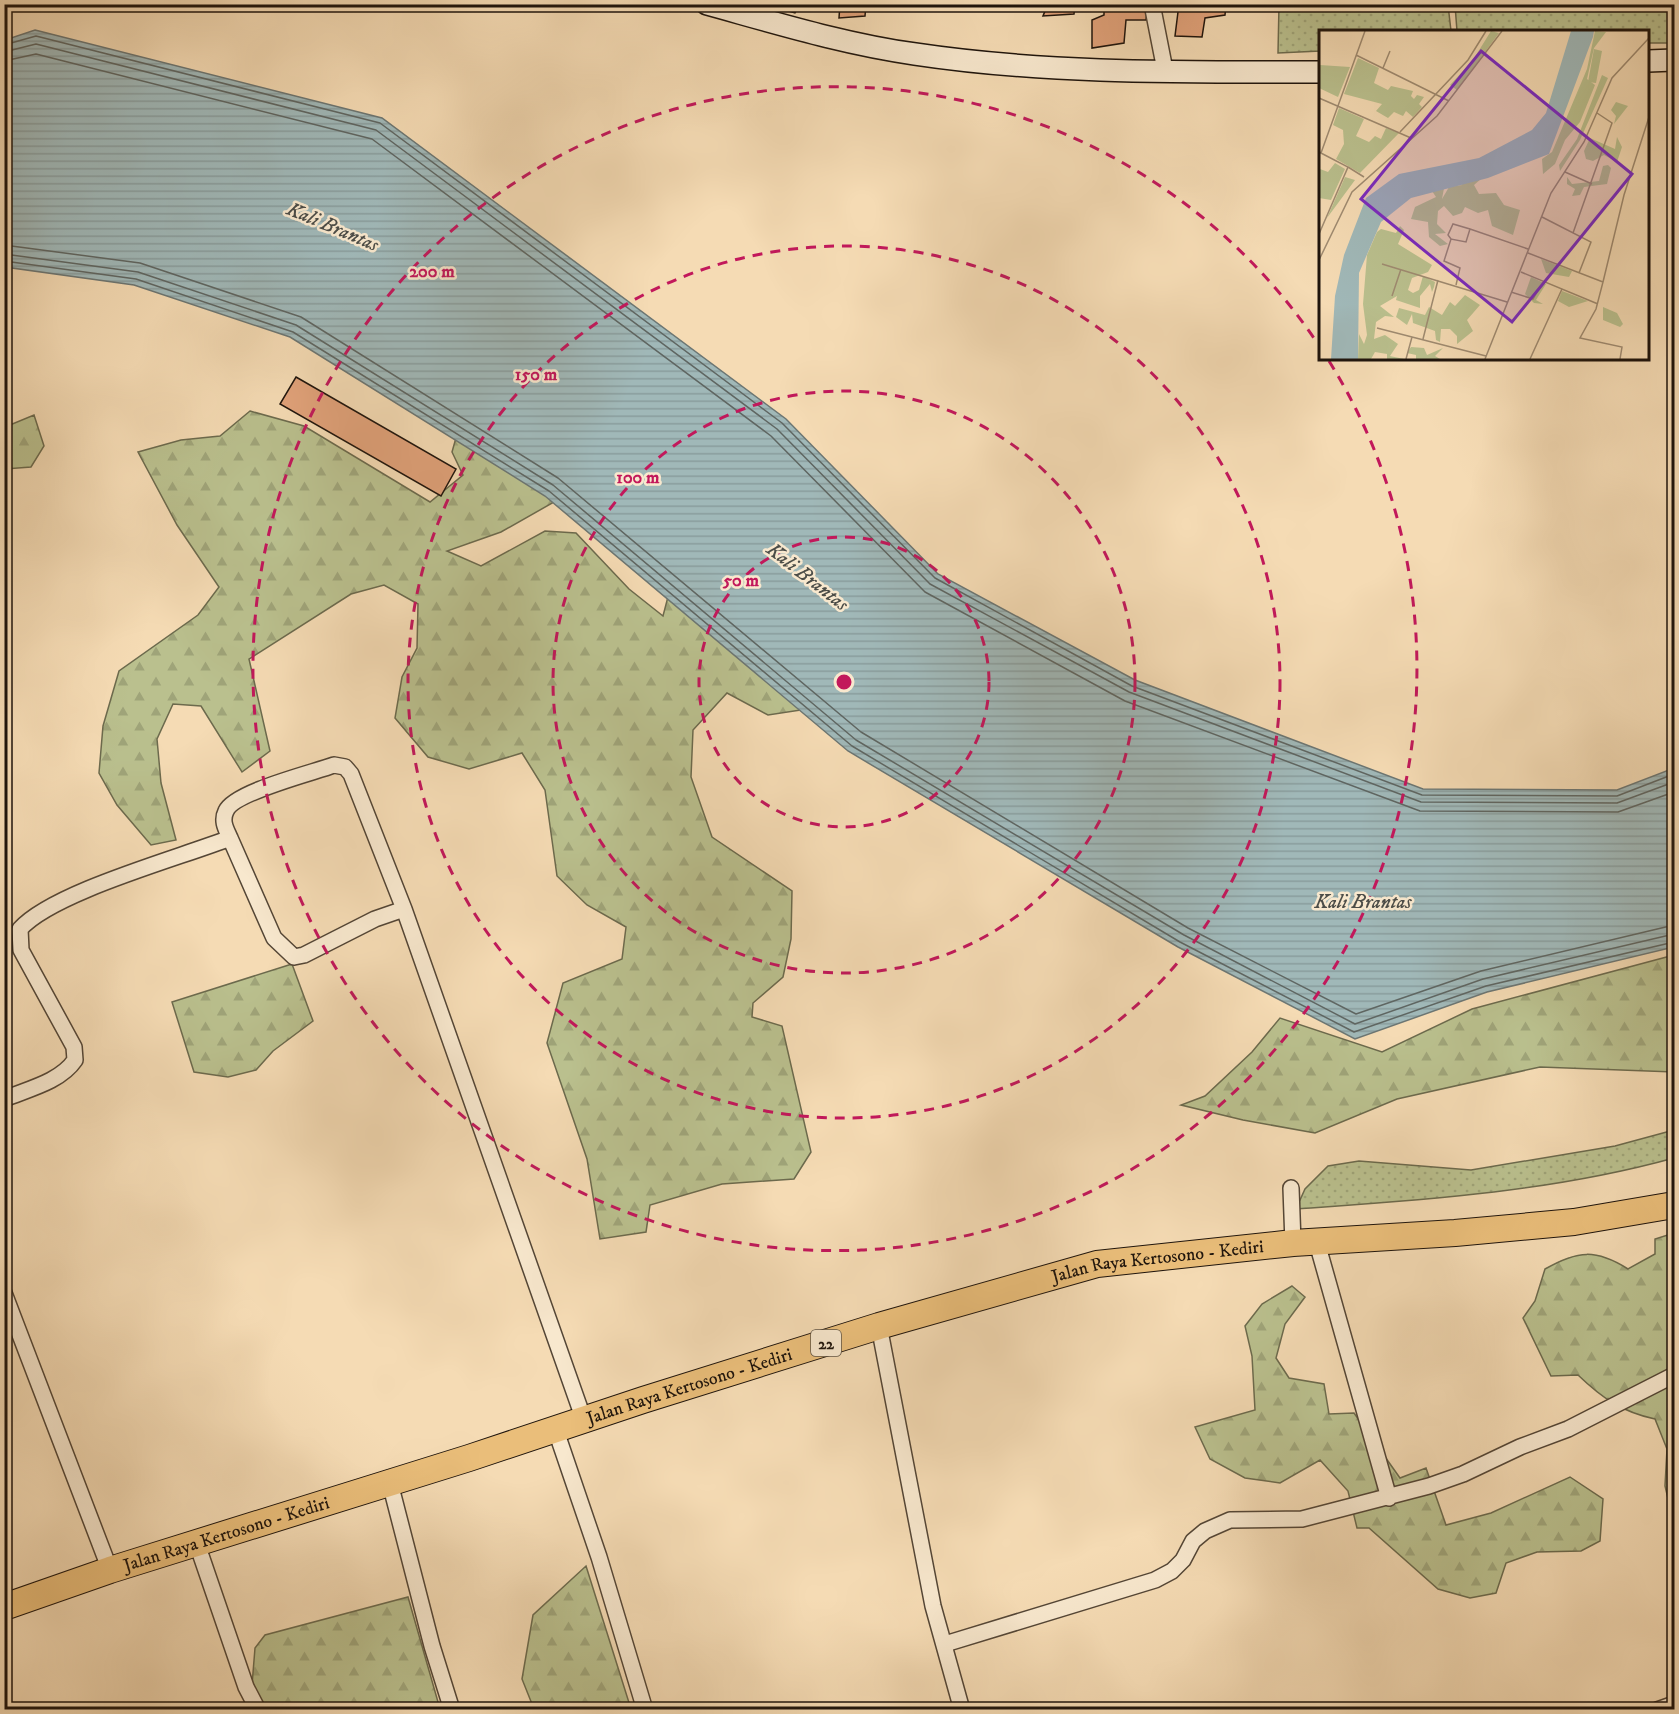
<svg xmlns="http://www.w3.org/2000/svg" width="1679" height="1714" font-family="'IM FELL DW Pica',serif">
<style>
.grass{fill:url(#grass-dots);stroke:#6c6a4d;stroke-width:1.5}
.forest{fill:url(#forest-firs);stroke:#6c6a4d;stroke-width:1.5}
.water{fill:url(#water-rules);stroke:#6c7673;stroke-width:1.5}
.lines{fill:none;stroke-linecap:round;stroke-linejoin:round}
.shore{stroke:#5f6662;stroke-width:1.5}
.building{fill:#e1a27a;stroke:#1e140c;stroke-width:1.5}
.minor-casing{stroke:#544636;stroke-width:18}
.secondary-casing{stroke:#1e140c;stroke-width:24}
.trunk-casing{stroke:#1e140c;stroke-width:28}
.minor{stroke:#f8e8ce;stroke-width:15}
.secondary{stroke:#f8e8ce;stroke-width:21}
.trunk{stroke:#eabe7a;stroke-width:26}
.ring{fill:none;stroke:#c2185b;stroke-width:3;stroke-dasharray:10 8}
.labels{text-anchor:middle;stroke-width:5;stroke-linejoin:round;paint-order:stroke}
.shield{fill:#f8e8ce;stroke:#5f5446;stroke-width:1.5}
.shield-label{font-size:16px;font-weight:bold;fill:#1e140c}
.street-label{font-size:18px;fill:#1e140c;stroke:#f8e8ce}
.water-label{font-size:20px;font-style:italic;fill:#4c4d48;stroke:#f8e8ce}
.inset-road{fill:none;stroke:#9f8b71;stroke-width:1.5}
.view{fill:#7b2cbf;fill-opacity:0.15;stroke:#7b2cbf;stroke-width:3}
.inset-edge{fill:none;stroke:#1e140c;stroke-width:3}
.centre{fill:#c2185b;stroke:#f8e8ce;stroke-width:3}
.ring-label{font-size:18px;text-anchor:middle;font-weight:bold;fill:#c2185b;stroke:#f8e8ce;stroke-width:5;stroke-linejoin:round;paint-order:stroke}
</style>
<defs>
<pattern id="grass-dots" width="8" height="8" patternUnits="userSpaceOnUse" patternTransform="scale(1.5)"><rect width="8" height="8" fill="#bac08e"/><path d="M2 2h.1M6 6h.1" fill="none" stroke="#9fa479" stroke-width="1.8" stroke-linecap="round"/></pattern>
<pattern id="forest-firs" width="22" height="20" patternUnits="userSpaceOnUse" patternTransform="scale(1.5)"><rect width="22" height="20" fill="#bac08e"/><path d="M5 1l3.5 6h-7zM16 11l3.5 6h-7z" fill="#9fa479"/></pattern>
<pattern id="water-rules" width="6" height="5" patternUnits="userSpaceOnUse" patternTransform="scale(1.5)"><rect width="6" height="5" fill="#a0b8b8"/><path d="M0 2.5h6" fill="none" stroke="#899d9d"/></pattern>
</defs>
<rect width="100%" height="100%" fill="#f5dbb4"/>
<filter id="stains"><feTurbulence type="fractalNoise" baseFrequency=".00333" numOctaves="4"/><feColorMatrix values="0 0 0 0 .2 0 0 0 0 .09 0 0 0 0 .02 0 0 0 .5 -.17"/></filter>
<radialGradient id="worn" r=".72"><stop offset=".6" stop-color="#630" stop-opacity="0"/><stop offset="1" stop-color="#630" stop-opacity=".3"/></radialGradient>
<path class="grass" d="M 1279,5 L 1448,5 L 1451,31 L 1320,32 L 1320,51 L 1278,53 Z
M 1455,5 L 1674,5 L 1674,43 L 1648,43 L 1648,32 L 1457,31 Z
M 1674,1130 L 1674,1158 C 1551,1192 1423,1200 1296,1209 L 1305,1189 L 1328,1166 L 1359,1161 L 1471,1170 L 1615,1146 Z"/>
<path class="forest" d="M 250,411 L 304,426 L 430,502 L 463,475 L 452,452 L 463,413 L 577,489 L 501,532 L 447,551 L 481,566 L 545,531 L 576,533 L 629,589 L 663,616 L 676,566 L 814,708 L 768,715 L 727,693 L 693,730 L 691,777 L 712,837 L 792,891 L 791,939 L 783,977 L 753,1003 L 752,1017 L 782,1026 L 811,1152 L 794,1179 L 722,1184 L 650,1205 L 646,1232 L 600,1239 L 587,1159 L 547,1043 L 563,983 L 622,959 L 626,927 L 587,905 L 557,876 L 545,790 L 522,753 L 469,769 L 428,757 L 395,718 L 402,677 L 417,648 L 418,604 L 384,585 L 351,594 L 249,659 L 270,751 L 242,772 L 201,706 L 173,704 L 157,739 L 161,783 L 176,840 L 151,845 L 117,805 L 99,773 L 103,726 L 119,671 L 198,615 L 219,587 L 177,525 L 138,452 L 181,440 L 220,436 Z
M 34,415 L 44,446 L 31,467 L 5,469 L 5,427 Z
M 1674,955 L 1674,1072 L 1540,1067 L 1397,1099 L 1315,1133 L 1243,1120 L 1181,1105 L 1205,1096 L 1252,1052 L 1280,1018 L 1382,1052 L 1472,1009 Z
M 292,964 L 313,1021 L 273,1051 L 256,1070 L 228,1077 L 194,1072 L 172,1002 Z
M 1674,1233 L 1674,1544 L 1672,1546 L 1670,1507 L 1665,1486 L 1667,1449 L 1655,1419 C 1622,1412 1602,1398 1578,1375 L 1551,1376 L 1523,1318 L 1535,1301 L 1545,1269 C 1578,1250 1596,1249 1628,1269 L 1655,1254 L 1655,1239 Z
M 1292,1286 L 1305,1297 L 1285,1324 L 1276,1358 L 1289,1378 L 1324,1384 L 1329,1414 L 1354,1413 L 1400,1478 L 1426,1468 L 1446,1525 L 1491,1513 L 1570,1477 L 1603,1499 L 1600,1541 L 1581,1551 L 1537,1552 L 1506,1563 L 1496,1593 L 1470,1598 L 1438,1589 L 1369,1528 L 1357,1528 L 1348,1491 L 1320,1460 L 1280,1483 L 1245,1478 L 1210,1459 L 1195,1427 L 1255,1410 L 1252,1356 L 1245,1326 L 1262,1304 Z
M 586,1566 L 631,1709 L 534,1709 L 522,1679 L 533,1615 Z
M 408,1597 L 440,1709 L 250,1710 L 255,1648 L 265,1635 Z"/>
<path class="water" d="M 35,30 L 382,118 L 786,419 L 938,574 L 1135,680 L 1423,789 L 1617,790 L 1674,768 L 1674,947 L 1487,992 L 1355,1039 L 1178,947 L 848,751 L 545,496 L 290,337 L 134,285 L 5,267 L 5,40 Z"/>
<g class="lines">
<path class="shore" d="M 4,45 L 36,36 L 380,123 L 782,423 L 935,578 L 1132,686 L 1422,795 L 1617,796 L 1674,774
M 4,52 L 36,44 L 376,130 L 777,429 L 930,584 L 1129,692 L 1421,802 L 1617,803 L 1674,782
M 4,61 L 36,54 L 372,139 L 771,436 L 925,592 L 1125,701 L 1420,811 L 1618,812 L 1674,792
M 4,245 L 140,263 L 301,317 L 558,478 L 861,732 L 1188,928 L 1356,1014 L 1481,971 L 1674,925
M 4,254 L 138,272 L 296,325 L 553,485 L 856,740 L 1184,935 L 1355,1024 L 1483,979 L 1674,934
M 4,261 L 136,279 L 293,332 L 549,491 L 852,746 L 1180,942 L 1354,1032 L 1486,986 L 1674,942"/>
</g>
<path class="building" d="M 764,4 L 801,4 L 795,13 Z
M 840,4 L 866,4 L 865,16 L 839,18 Z
M 1048,4 L 1075,4 L 1074,14 L 1043,16 Z
M 1104,4 L 1148,4 L 1146,20 L 1126,20 L 1124,43 L 1092,48 L 1092,20 L 1104,15 Z
M 1179,4 L 1226,4 L 1225,15 L 1205,18 L 1202,37 L 1175,36 Z
M 296,377 L 456,469 L 441,496 L 280,404 Z"/>
<g class="lines">
<defs>
<path id="minor" d="M 1152,4 L 1165,70
M 230,838 C 226,829 221,821 226,811 C 234,792 312,773 334,765 L 345,767 L 351,774 L 404,909
M 4,1099 C 28,1089 60,1082 75,1060 L 74,1047 L 21,950 L 20,929 C 53,892 179,858 230,838 L 274,938 L 294,957 L 304,955 L 375,919 L 404,909 L 584,1420
M 1291,1188 L 1293,1243
M 1317,1243 L 1389,1498
M 4,1293 L 110,1570
M 879,1326 L 933,1606 L 962,1710
M 555,1428 L 599,1557 L 645,1710
M 390,1483 L 432,1646 L 452,1710
M 197,1544 L 246,1687 L 258,1710
M 945,1644 L 1155,1580 L 1172,1571 L 1183,1560 L 1193,1541 L 1205,1531 L 1230,1520 L 1302,1519 L 1429,1486 L 1463,1474 L 1520,1447 L 1568,1429 L 1674,1375
M 1657,1710 L 1674,1704"/>
<path id="secondary" d="M 707,4 C 776,23 844,44 915,54 C 1048,74 1186,72 1320,72
M 1648,61 L 1674,60"/>
<g id="trunk">
<path id="s1" d="M 4,1607 L 110,1570 L 469,1458 L 643,1400 L 879,1326 L 1097,1264 L 1293,1243 L 1455,1233 L 1574,1222 L 1674,1205"/>
</g>
</defs>
<use href="#minor" class="minor-casing"/>
<use href="#secondary" class="secondary-casing"/>
<use href="#trunk" class="trunk-casing"/>
<use href="#minor" class="minor"/>
<use href="#secondary" class="secondary"/>
<use href="#trunk" class="trunk"/>
</g>
<g class="ring">
<circle cx="844" cy="682" r="145"/>
<circle cx="844" cy="682" r="291"/>
<circle cx="844" cy="682" r="436"/>
<path d="M1329 361A582 582 0 1 1 1318 344"/>
</g>
<g class="labels">
<rect class="shield" x="811" y="1330" width="30" height="26" rx="4.5"/>
<g class="shield-label">
<text x="826" y="1349">22</text>
</g>
<g class="street-label">
<text dy="6" stroke="none"><textPath href="#s1" startOffset="1206">Jalan Raya Kertosono - Kediri</textPath></text>
<text dy="6" stroke="none"><textPath href="#s1" startOffset="720">Jalan Raya Kertosono - Kediri</textPath></text>
<text dy="6" stroke="none"><textPath href="#s1" startOffset="234">Jalan Raya Kertosono - Kediri</textPath></text>
</g>
<g class="water-label">
<text transform="translate(333 226) rotate(23)" y="7">Kali Brantas</text>
<text transform="translate(808 576) rotate(38)" y="7">Kali Brantas</text>
<text x="1363" y="908">Kali Brantas</text>
</g>
</g>
<g transform="translate(1319 30)">
<rect width="330" height="330" fill="#f5dbb4"/>
<path d="M 172,1 L 180,3 L 138,60 L 131,55 L 154,30 ZM 39,28 L 60,38 L 55,53 L 69,60 L 72,56 L 94,61 L 92,66 L 95,69 L 98,65 L 105,67 L 100,74 L 103,77 L 94,87 L 87,81 L 84,86 L 75,82 L 69,88 L 57,81 L 63,74 L 25,64 ZM 1,35 L 31,37 L 19,67 L 0,58 ZM 283,45 L 289,48 L 261,110 L 241,141 L 240,135 L 258,109 ZM 20,78 L 45,89 L 37,106 L 50,112 L 56,106 L 62,109 L 67,98 L 80,103 L 41,143 L 17,129 L 25,114 L 24,100 L 14,95 ZM 0,133 L 1,139 L 9,142 L 16,133 L 26,139 L 12,170 L 0,168 ZM 26,147 L 36,150 L 8,188 Z" fill="#bac08e"/>
<path d="M 276,1 L 287,2 L 275,18 L 268,49 L 276,55 L 261,92 L 246,110 L 236,134 L 224,144 L 223,129 L 233,122 L 268,39 ZM 297,72 L 309,76 L 295,94 L 297,86 L 292,80 ZM 298,107 L 303,117 L 298,132 L 285,125 L 274,131 L 267,129 L 265,121 L 271,108 L 296,119 ZM 289,135 L 292,138 L 288,154 L 265,157 L 261,165 L 253,166 L 256,159 L 248,154 L 248,147 L 253,154 L 280,151 L 284,136 ZM 163,148 L 155,155 L 160,164 L 177,163 L 185,175 L 201,180 L 194,205 L 173,196 L 169,180 L 159,183 L 146,177 L 143,183 L 134,186 L 125,176 L 119,181 L 118,194 L 127,203 L 116,204 L 129,214 L 121,216 L 110,207 L 109,192 L 92,189 L 96,177 L 117,167 L 111,158 L 126,153 L 123,169 L 130,157 L 143,155 L 140,150 ZM 81,196 L 85,200 L 79,214 L 113,235 L 109,242 L 93,248 L 89,260 L 94,263 L 100,260 L 104,246 L 116,252 L 115,257 L 113,262 L 111,254 L 101,266 L 101,278 L 77,270 L 78,266 L 61,276 L 75,287 L 66,286 L 57,292 L 55,309 L 66,305 L 79,314 L 71,326 L 85,329 L 68,329 L 68,324 L 56,322 L 52,329 L 39,329 L 40,304 L 45,314 L 48,305 L 44,274 L 48,225 L 58,202 L 62,199 L 77,203 ZM 222,229 L 253,241 L 250,247 L 227,243 ZM 212,247 L 227,254 L 217,270 L 224,274 L 215,273 L 206,264 ZM 243,261 L 269,271 L 250,277 L 239,271 ZM 146,265 L 161,275 L 148,290 L 154,301 L 138,314 L 138,306 L 131,299 L 122,299 L 121,312 L 117,310 L 116,301 L 94,293 L 93,284 L 88,295 L 77,287 L 80,278 L 106,285 L 110,277 L 123,285 L 131,272 L 136,276 ZM 284,277 L 298,283 L 304,294 L 301,297 L 284,290 ZM 92,317 L 105,318 L 108,325 L 124,318 L 116,326 L 121,329 L 97,329 L 97,325 L 88,323 Z" fill="#bac08e"/>
<path d="M 275,19 L 283,21 L 277,53 L 269,52 Z" fill="#bac08e"/>
<path d="M 252,1 L 275,1 L 274,7 L 230,124 L 169,148 L 92,168 L 62,192 L 40,243 L 39,329 L 12,329 L 16,266 L 25,225 L 47,168 L 80,144 L 160,128 L 213,100 L 227,83 Z" fill="#a0b8b8"/>
<path class="inset-road" d="M 37,25 L 130,71M 64,38 L 71,21M 0,68 L 92,108M 81,102 L 149,30 L 167,1M 0,122 L 29,137 L 0,204M 2,123 L 46,1M 29,137 L 45,147M 246,142 L 273,154M 223,187 L 272,212 L 260,243M 254,203 L 293,93 L 278,83M 132,209 L 129,205 L 134,194 L 151,199M 209,223 L 284,252 L 277,279 L 261,308 L 303,317 L 301,329M 0,230 L 33,162 L 118,86 L 183,1M 63,234 L 188,272M 202,242 L 279,274M 284,252 L 305,165 L 330,87M 137,255 L 141,238 L 125,231 L 132,209 L 147,212 L 151,199 L 209,219M 192,262 L 214,269 L 218,262M 73,266 L 82,239M 58,298 L 167,326M 104,309 L 119,250M 87,329 L 93,307M 166,329 L 232,163 L 265,112 L 293,48 L 330,8M 211,329 L 243,259"/>
<path class="view" d="M 162,21 L 313,144 L 193,292 L 42,169 Z"/>
<rect width="330" height="330" class="inset-edge"/>
</g>
<circle cx="844" cy="682" r="9" class="centre"/>
<g class="ring-label">
<text x="432" y="277">200 m</text>
<text x="536" y="380">150 m</text>
<text x="638" y="483">100 m</text>
<text x="741" y="586">50 m</text>
</g>
<rect width="1679" height="1714" fill="none" stroke="#f5dbb4" stroke-width="24"/>
<rect x="6" y="6" width="1667" height="1702" fill="none" stroke="#1e140c" stroke-width="3"/>
<rect x="12" y="12" width="1655" height="1690" fill="none" stroke="#1e140c" stroke-width="1.5"/>
<rect width="100%" height="100%" filter="url(#stains)"/>
<rect width="100%" height="100%" fill="url(#worn)"/>
</svg>
